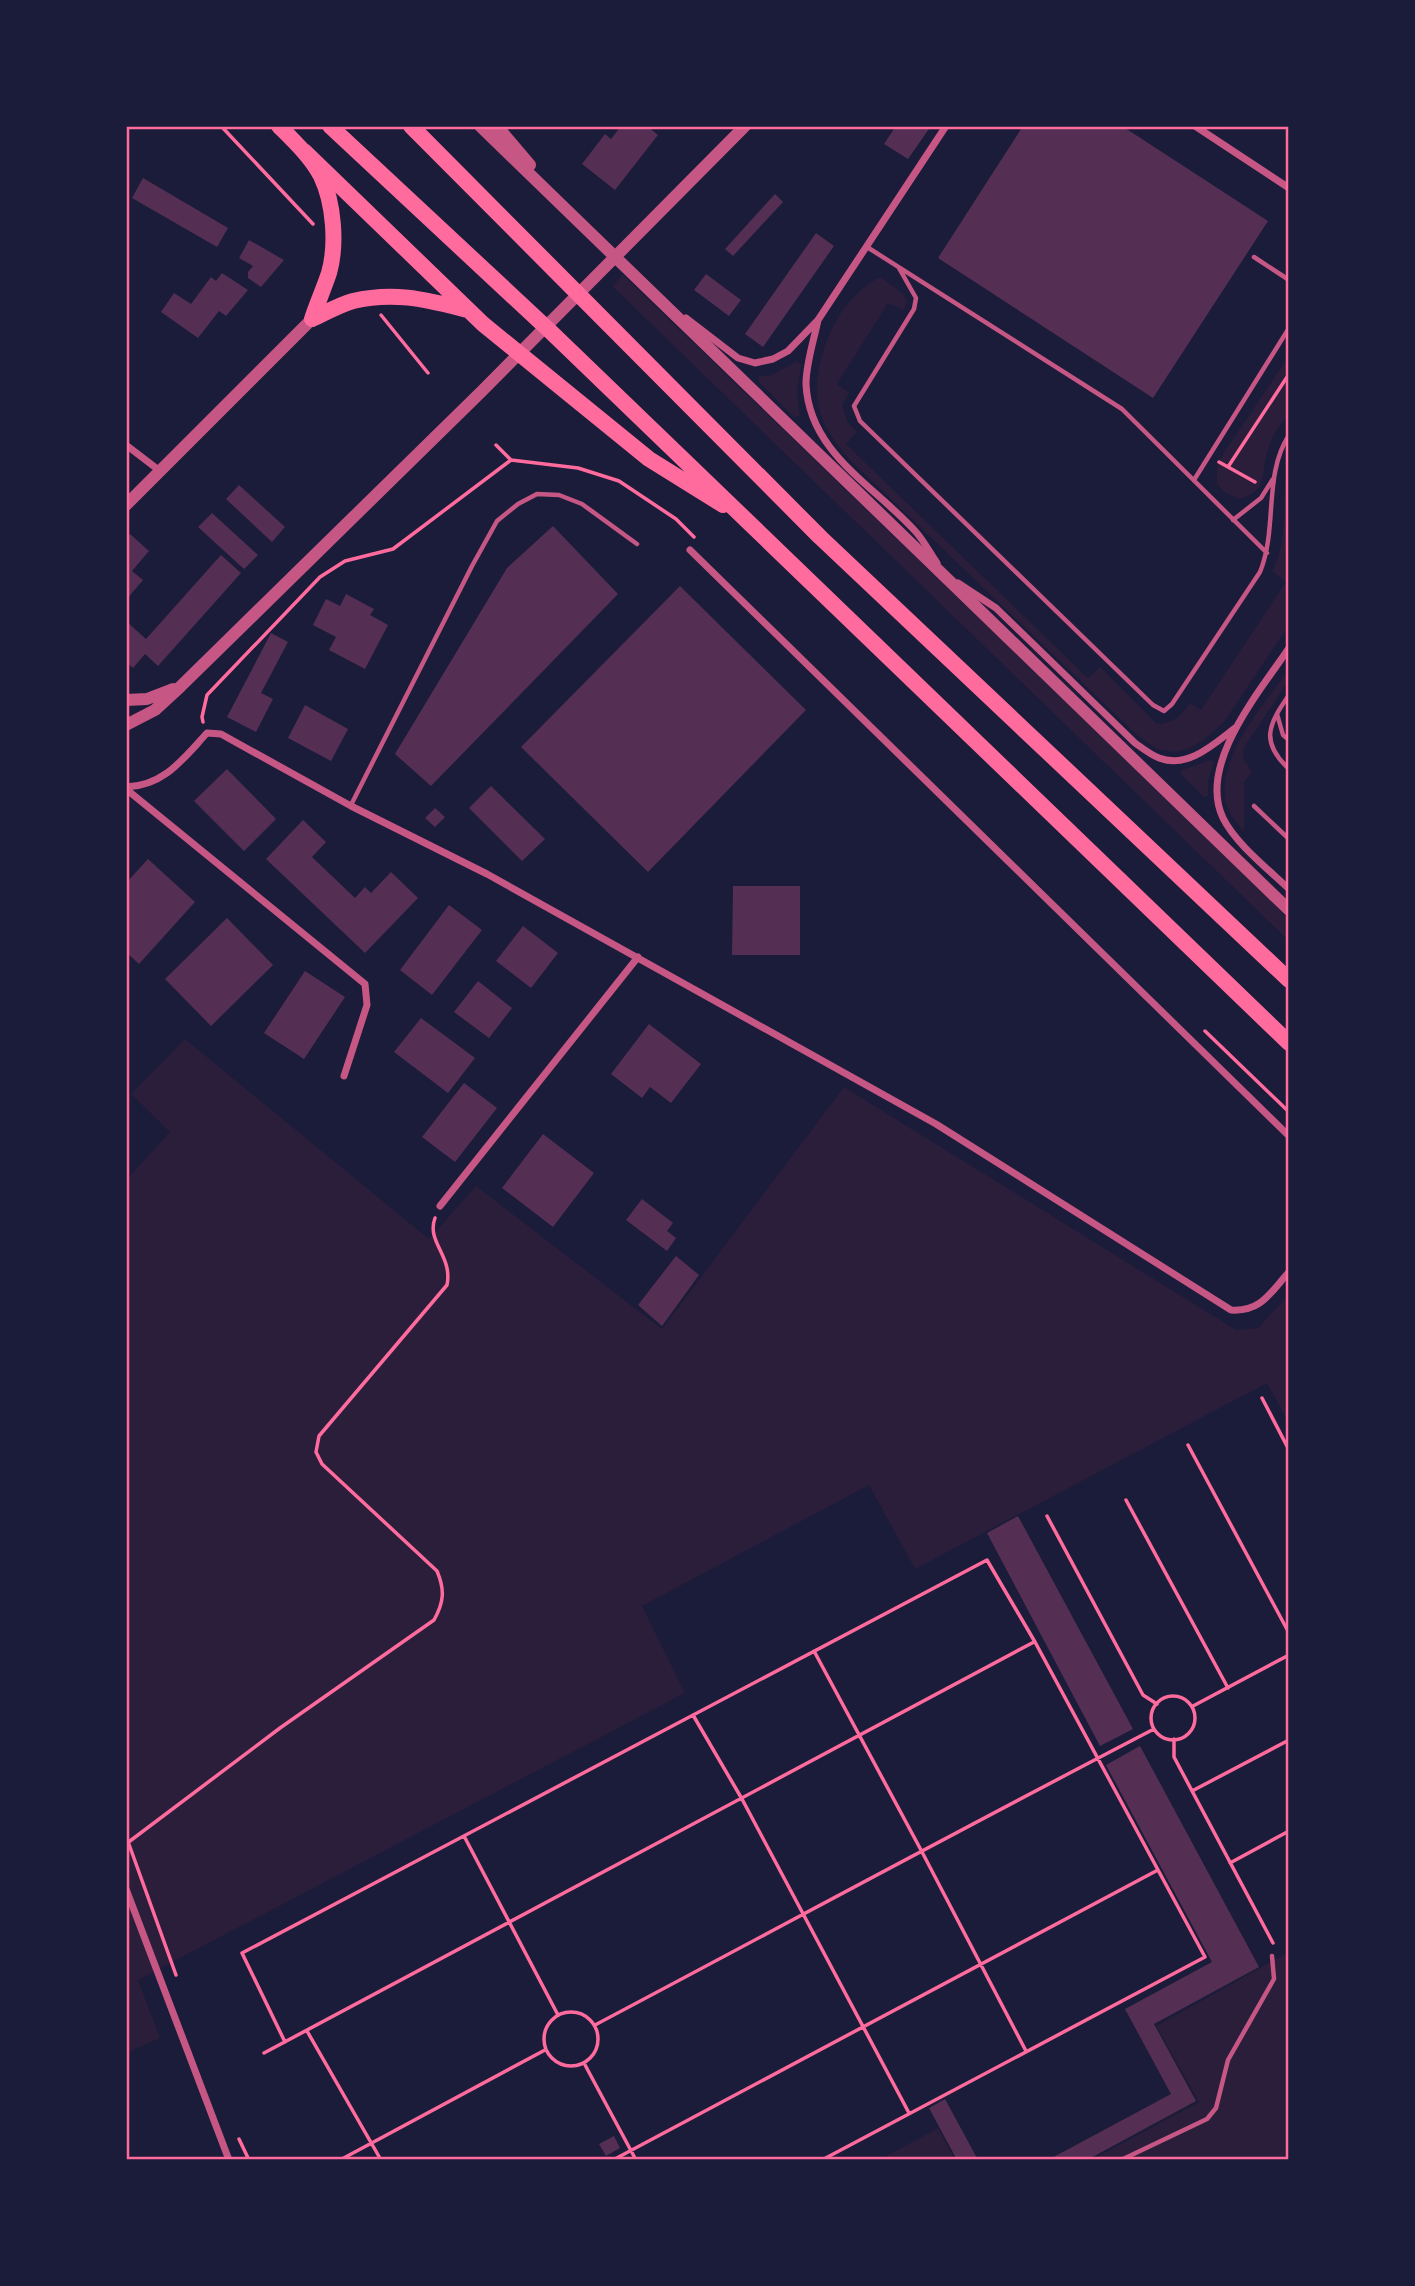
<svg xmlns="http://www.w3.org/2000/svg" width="1415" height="2286" font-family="Manrope,sans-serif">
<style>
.green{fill:#2a1e3b}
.building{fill:#542f53}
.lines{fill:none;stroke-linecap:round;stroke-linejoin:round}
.path{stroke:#ff6b9d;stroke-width:3.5}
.service{stroke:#c65784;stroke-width:4.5}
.minor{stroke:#c65784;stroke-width:7}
.tertiary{stroke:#c65784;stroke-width:12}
.trunk{stroke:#ff6b9d;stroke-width:16}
.neatline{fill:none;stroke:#ff6b9d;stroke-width:2.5}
</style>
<rect width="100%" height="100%" fill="#1b1b3a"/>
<path class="green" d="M 623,275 L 1260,889 L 1289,920 L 1289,941 L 612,286 Z
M 881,277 L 902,293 L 907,301 L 904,310 L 888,303 L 837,384 L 849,393 L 842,405 L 848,423 L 857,432 L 846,444 L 1088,678 L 1100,667 L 1157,724 C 1175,723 1180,716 1190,703 L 1201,710 L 1286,582 L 1272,571 C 1291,538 1279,496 1289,460 L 1289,625 L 1224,722 L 1204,740 L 1188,749 L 1173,752 L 1157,749 L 1137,735 L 849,459 C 840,448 830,436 824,423 C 802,377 835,296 881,277 Z
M 1289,356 L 1289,414 C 1279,425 1271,438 1267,452 C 1261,476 1267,491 1239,499 L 1226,493 L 1217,484 L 1217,467 L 1223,454 Z
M 797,361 L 801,365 L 797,393 L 800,416 L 794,417 L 758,381 L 759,376 L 770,376 Z
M 1289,669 L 1289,680 L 1243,749 L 1243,758 L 1252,772 L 1244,782 L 1244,832 C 1236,822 1227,812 1225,799 C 1219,754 1265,703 1289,669 Z
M 1210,760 L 1214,762 L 1208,781 L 1208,796 L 1204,797 L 1180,774 L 1182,770 Z
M 185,1039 L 429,1239 L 476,1186 L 662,1329 L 844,1087 L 1236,1330 L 1258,1328 L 1289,1295 L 1289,1423 L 1267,1383 L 915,1569 L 869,1485 L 642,1606 L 685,1693 L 138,1980 L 160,2038 L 126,2053 L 126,1180 L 170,1132 L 131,1094 Z
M 1289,1952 L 1289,2160 L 1091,2160 L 1199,2102 L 1156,2026 Z
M 938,2128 L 955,2160 L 879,2160 Z"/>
<path class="building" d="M 621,126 L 647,126 L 658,135 L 615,190 L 582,164 L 605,134 L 611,139 Z
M 896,126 L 931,126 L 908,159 L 884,144 Z
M 1023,126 L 1122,126 L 1268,221 L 1153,398 L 938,258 Z
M 143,178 L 228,228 L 217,247 L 132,198 Z
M 775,194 L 783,202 L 733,256 L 725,249 Z
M 816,233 L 834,246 L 763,347 L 745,334 Z
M 249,240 L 284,260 L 261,287 L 248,278 L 248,272 L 253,266 L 239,258 Z
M 222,273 L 248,290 L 226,316 L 219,311 L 198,338 L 161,312 L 174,293 L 191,304 L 211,277 L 216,281 Z
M 706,274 L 741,300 L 729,316 L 694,290 Z
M 239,485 L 285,527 L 272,542 L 226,499 Z
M 212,513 L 258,555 L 244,569 L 198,527 Z
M 553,526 L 618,594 L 431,786 L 395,754 L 507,568 Z
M 130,534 L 149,551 L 132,571 L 143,580 L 126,600 L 126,539 Z
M 221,555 L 241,573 L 158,666 L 145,654 L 133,668 L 126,662 L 126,621 L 146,639 Z
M 680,586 L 806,710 L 648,872 L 521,747 Z
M 346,594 L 374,609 L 370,615 L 388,625 L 365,669 L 329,650 L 336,637 L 313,625 L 326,599 L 340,606 Z
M 271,633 L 288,642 L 261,693 L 273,699 L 256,732 L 227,717 Z
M 305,705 L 348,729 L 331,761 L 288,738 Z
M 227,769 L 276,819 L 244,851 L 194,801 Z
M 491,786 L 545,839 L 522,861 L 469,808 Z
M 435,808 L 445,817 L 435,827 L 425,818 Z
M 303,820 L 326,842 L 312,857 L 355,898 L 365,887 L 371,893 L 391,872 L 418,898 L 365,953 L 266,859 Z
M 148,859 L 195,902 L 139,964 L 126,952 L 126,883 Z
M 733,886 L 800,886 L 800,955 L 732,955 Z
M 449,905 L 482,930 L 432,995 L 400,970 Z
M 227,918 L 273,965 L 211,1026 L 165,979 Z
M 523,926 L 558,953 L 531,988 L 496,961 Z
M 305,971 L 345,997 L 304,1059 L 264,1033 Z
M 478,981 L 512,1008 L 489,1038 L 454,1012 Z
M 421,1018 L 475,1058 L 448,1093 L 394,1052 Z
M 649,1024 L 701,1064 L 671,1103 L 650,1087 L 642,1098 L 611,1074 Z
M 464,1083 L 497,1108 L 455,1162 L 422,1137 Z
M 543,1134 L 594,1173 L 553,1227 L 502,1188 Z
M 642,1199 L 673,1223 L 667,1231 L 676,1238 L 667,1251 L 626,1220 Z
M 676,1256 L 699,1275 L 662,1326 L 638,1305 Z
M 1018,1516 L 1133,1729 L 1100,1746 L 987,1533 Z
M 1140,1746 L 1259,1967 L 1154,2024 L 1196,2101 L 1087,2160 L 1048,2160 L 1171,2094 L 1125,2009 L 1212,1962 L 1106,1765 Z
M 945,2099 L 978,2160 L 957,2160 L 929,2108 Z
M 614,2136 L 620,2148 L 606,2156 L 599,2144 Z"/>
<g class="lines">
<path class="path" d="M 221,126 L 313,224
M 381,315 L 428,373
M 496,445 L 511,460 L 578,468 L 619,481 L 676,519 L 694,537
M 1219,462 L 1255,482
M 1228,467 L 1289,374
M 203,722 L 202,717 L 207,695 L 320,577 L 345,561 L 393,549 L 511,460
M 1205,1031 L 1289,1112
M 1262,1398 L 1289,1450
M 1188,1445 L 1289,1633
M 1126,1500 L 1228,1688
M 1047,1516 L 1143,1695 L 1157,1704
M 814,1651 L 921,1850 L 1026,2051
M1151 1718a22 22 0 1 1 44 0a22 22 0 1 1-44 0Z
M 1193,1706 L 1289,1655
M 693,1715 L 742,1799 L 909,2113
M 1174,1739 L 1174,1757 L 1273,1943
M 1192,1791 L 1289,1740
M 126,1836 L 176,1975
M 464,1836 L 558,2015
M 126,1844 L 280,1728 L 434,1620 C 444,1602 445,1590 437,1571 L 322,1464 L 316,1452 L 319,1436 L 447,1285 C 453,1256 426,1242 435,1218
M 1230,1863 L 1289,1831
M544 2039a27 27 0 1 1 54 0a27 27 0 1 1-54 0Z
M 595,2025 C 782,1926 967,1826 1154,1729
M 307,2031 L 381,2160
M 285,2042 L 242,1953 L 987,1560 L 1035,1642 L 1205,1957 L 822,2160
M 264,2053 L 1034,1642
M 584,2063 L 636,2160
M 239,2139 L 249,2160
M 340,2160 L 545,2050
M 613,2160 L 1156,1871"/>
<path class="service" d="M 867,247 L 1122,409 L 1267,553
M 1254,257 L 1289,280
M 899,268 L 916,298 L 914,309 L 854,406 L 860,421 L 1153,705 L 1164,711 L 1172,704 L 1260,572 C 1278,528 1263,475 1289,435
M 1194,480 L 1289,328
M 1233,520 L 1261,498 L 1273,479
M 1289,695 C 1268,725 1260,742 1289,769
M 1277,714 L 1283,735 L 1289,740
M 351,805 L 472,566 L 497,521 L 518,504 L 537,494 L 559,495 L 582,504 L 637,544
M 1254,806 L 1289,839
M 1121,2160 L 1207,2119 L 1216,2108 L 1228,2060 L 1274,1979 L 1272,1956"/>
<path class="minor" d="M 1195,126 L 1289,188
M 686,318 L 738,358 L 755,363 L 773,359 L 788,351 L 818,320 L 946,126
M 818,320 C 814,340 806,363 806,384 C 809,453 875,486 916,532 C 924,541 930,553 937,563
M 126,445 L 160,471
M 690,550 L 1289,1136
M 958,583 L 996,608 L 1135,743 C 1142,748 1151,755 1159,758 C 1188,769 1214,744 1235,728
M 1289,648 C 1261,690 1197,764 1223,818 C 1235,843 1268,869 1289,889
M 126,787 C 164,786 183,759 207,733 L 221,734 L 351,806 L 487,874 L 936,1124 L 1231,1310 C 1261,1312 1270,1293 1289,1272
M 126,789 L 365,984 L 367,1005 L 344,1076
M 440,1206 L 638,957
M 126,1889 L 229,2160"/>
<path class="tertiary" d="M 480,126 L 1289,910
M 497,126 L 530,165
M 126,505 L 312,319
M 126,700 L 147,699 L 173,689
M 126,725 L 155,710 L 180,687 L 481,392 L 745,126"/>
<path class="trunk" d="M 279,126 C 294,141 311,157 321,176 C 334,203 337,245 329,273 C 324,288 317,304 312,319
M 330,126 L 551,332 L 1289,1043
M 411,126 L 820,537 L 1289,980
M 304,151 L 483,324 L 649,459 L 723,505
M 312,319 C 325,313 339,305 353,301 C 395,291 427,300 468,310"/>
</g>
<rect width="1415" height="2286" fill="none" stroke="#1b1b3a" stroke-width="256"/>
<rect x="128" y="128" width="1159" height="2030" class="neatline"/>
</svg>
